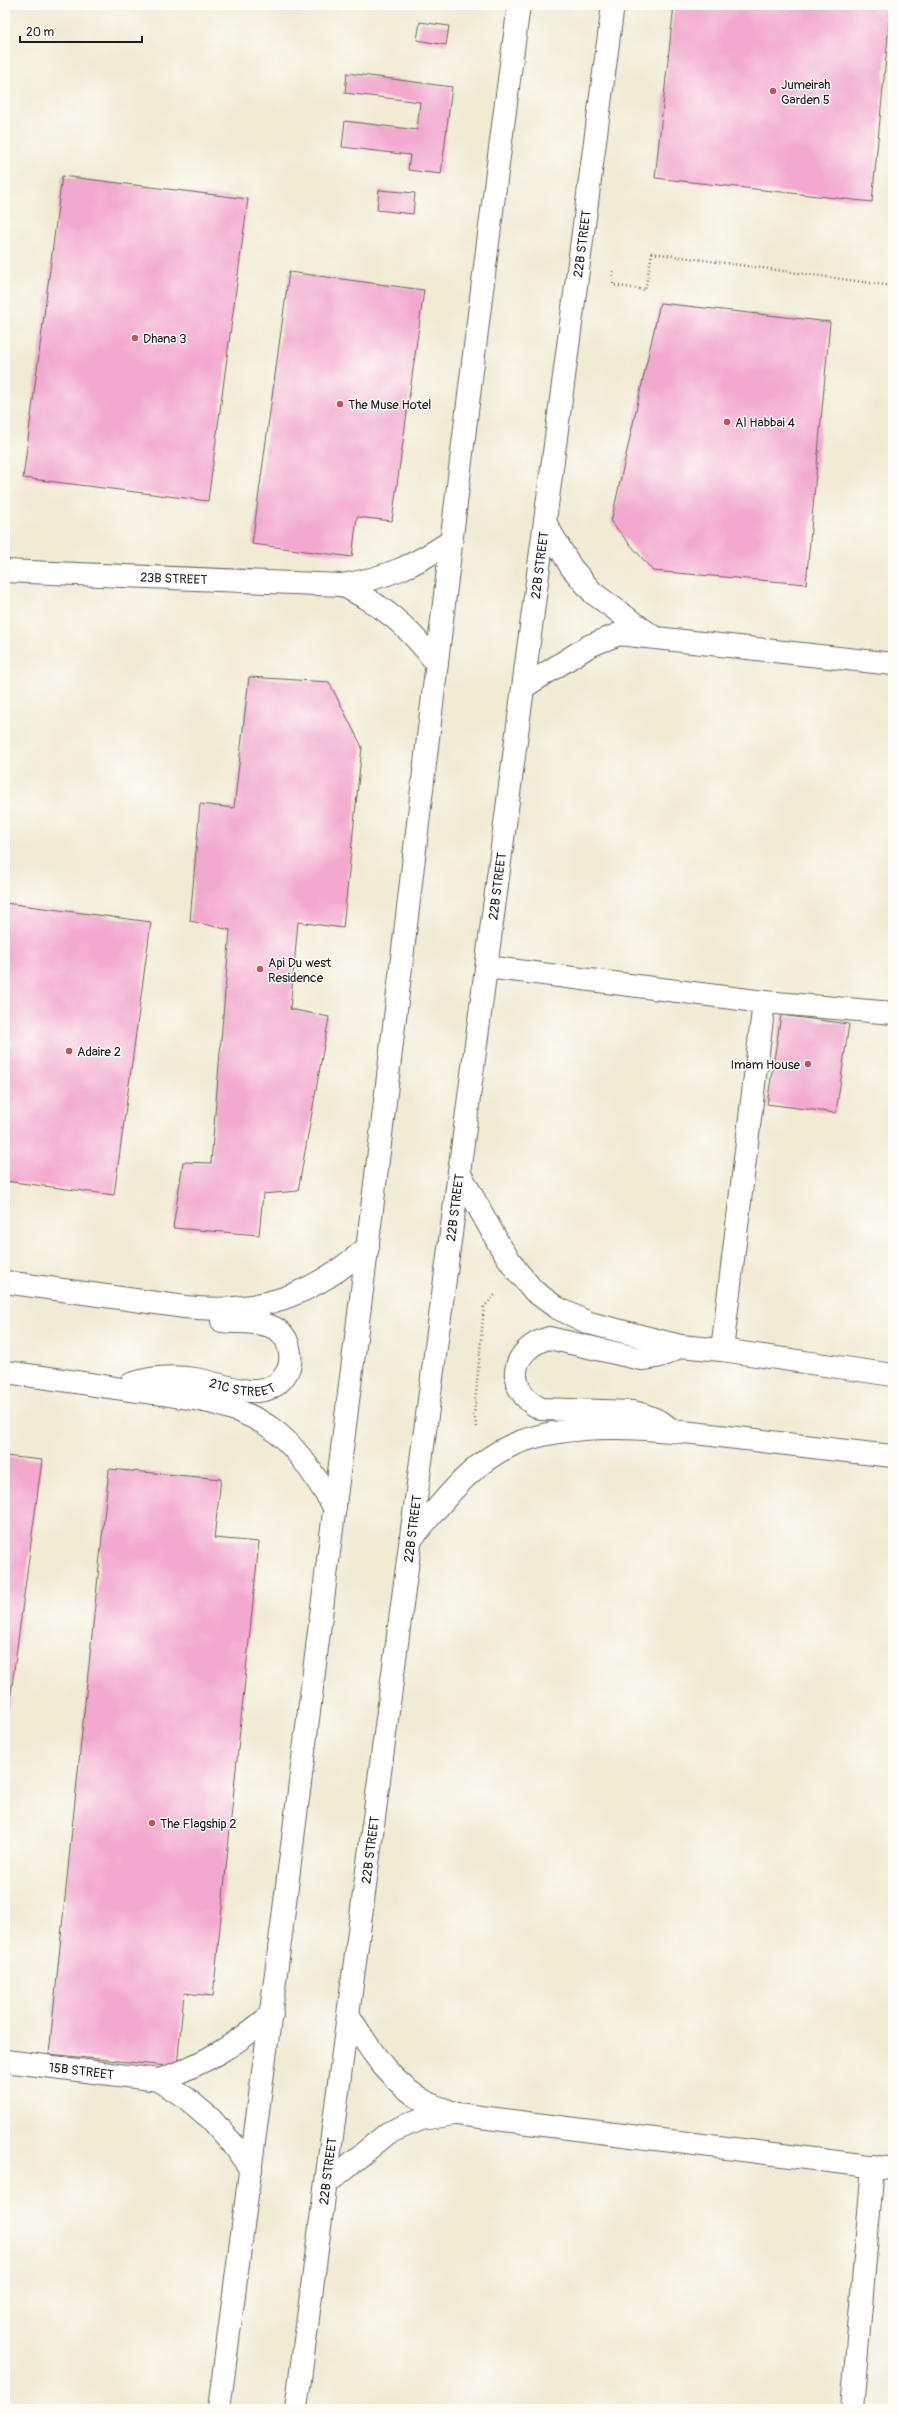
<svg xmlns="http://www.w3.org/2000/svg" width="898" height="2414" font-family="Pangolin,sans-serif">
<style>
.building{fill:#f3a9cf}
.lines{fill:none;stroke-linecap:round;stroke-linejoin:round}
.minor-casing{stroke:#67645c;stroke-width:24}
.path{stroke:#67645c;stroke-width:2.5;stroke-dasharray:1 3;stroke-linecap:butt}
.minor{stroke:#fff;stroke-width:22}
.poi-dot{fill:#d1495b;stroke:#fdfcf7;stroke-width:1.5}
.labels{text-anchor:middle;stroke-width:3;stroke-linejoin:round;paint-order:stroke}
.poi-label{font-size:13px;fill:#1c1c1c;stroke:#fdfcf7;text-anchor:start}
.street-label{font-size:13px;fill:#1c1c1c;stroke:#fdfcf7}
</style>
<rect width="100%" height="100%" fill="#fdfcf7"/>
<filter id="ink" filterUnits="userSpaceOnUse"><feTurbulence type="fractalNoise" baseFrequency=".025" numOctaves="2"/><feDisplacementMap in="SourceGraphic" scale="8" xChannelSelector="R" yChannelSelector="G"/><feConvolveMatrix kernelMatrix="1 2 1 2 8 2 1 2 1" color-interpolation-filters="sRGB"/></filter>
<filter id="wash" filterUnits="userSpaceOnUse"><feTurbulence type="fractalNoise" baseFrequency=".012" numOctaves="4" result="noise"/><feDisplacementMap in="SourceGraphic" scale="16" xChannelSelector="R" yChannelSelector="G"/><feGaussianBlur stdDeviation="0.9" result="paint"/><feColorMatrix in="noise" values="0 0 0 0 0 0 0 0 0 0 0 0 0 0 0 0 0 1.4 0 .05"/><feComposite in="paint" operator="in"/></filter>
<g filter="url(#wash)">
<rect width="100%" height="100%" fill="#f1ebd4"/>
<g id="blocks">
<path class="building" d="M 674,5 L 891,5 L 872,202 L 655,178 Z
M 420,22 L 449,26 L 446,45 L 417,40 Z
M 347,73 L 452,87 L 441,174 L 408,170 L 410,155 L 342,147 L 345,121 L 417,130 L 420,102 L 345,93 Z
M 62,176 L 248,199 L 208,501 L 23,478 Z
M 379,190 L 415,193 L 413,214 L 377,210 Z
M 289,272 L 424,290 L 392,521 L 357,517 L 352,557 L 252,544 Z
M 660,303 L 830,322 L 806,584 L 653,571 L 611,522 Z
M 249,677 L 329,682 L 362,747 L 343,928 L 298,922 L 290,1009 L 329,1017 L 298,1191 L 263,1194 L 259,1235 L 173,1228 L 183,1162 L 211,1163 L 230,930 L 190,921 L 200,804 L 234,808 Z
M 5,903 L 151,922 L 114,1195 L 5,1181 Z
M 781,1015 L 849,1024 L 836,1113 L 767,1104 Z
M 5,1456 L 42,1460 L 9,1708 L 5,1707 Z
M 109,1469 L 221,1479 L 214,1538 L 259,1542 L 213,1996 L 184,1993 L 177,2067 L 49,2054 Z"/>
</g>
</g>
<g filter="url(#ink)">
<use href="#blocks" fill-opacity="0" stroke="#67645c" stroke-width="1"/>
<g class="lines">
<defs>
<g id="minor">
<path d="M 546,524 L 571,567 L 593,593 L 652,636"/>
<path id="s1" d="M 5,571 L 342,585 C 386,578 414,566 451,541"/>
<path d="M 342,585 C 385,607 407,625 437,664"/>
<path d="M 524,687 L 589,646 L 619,634 L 893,664"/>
<path d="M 487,967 L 764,1002"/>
<path d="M 459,1172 L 500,1246 L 517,1271 L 534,1291 L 557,1308 L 589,1323 L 680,1346 L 722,1350 L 893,1375"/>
<path d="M 5,1282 L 185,1307 C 259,1315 311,1296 368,1247"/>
<path d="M 722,1350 L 764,1002 L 893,1013"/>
<path d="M 5,1372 C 44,1377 83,1383 122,1389 C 172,1396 228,1398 271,1428 C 300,1449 316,1479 335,1508"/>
<path id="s2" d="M 131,1384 C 151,1377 175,1376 195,1379 C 225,1383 267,1408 287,1372 C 291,1365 291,1356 289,1348 C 283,1317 245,1324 222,1321"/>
<path d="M 672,1430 C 660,1420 649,1415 633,1412 L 541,1409 C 503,1389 510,1349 549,1338 L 641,1359 C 656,1358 667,1355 680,1346"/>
<path d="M 411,1539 C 440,1506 468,1465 510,1446 C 577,1416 674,1431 746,1439 C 795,1445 844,1451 893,1456"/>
<path d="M 349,2016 C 370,2049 389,2082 426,2102 C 435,2107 447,2110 457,2114 L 893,2169"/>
<path id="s3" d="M 5,2061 L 159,2080 L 186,2098 L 211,2119 L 233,2144 L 251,2170"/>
<path d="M 159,2080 C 204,2064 236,2045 272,2014"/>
<path d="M 326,2184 L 388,2133 L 421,2119 L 454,2114"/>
<path d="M 219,2409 C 270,2023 320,1636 367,1250 C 418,835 463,419 519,5"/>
<path id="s4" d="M 296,2409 L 613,5"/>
<path d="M 852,2409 L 873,2166"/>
</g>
</defs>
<use href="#minor" class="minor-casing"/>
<path class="path" d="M 613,271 L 613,285 L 645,290 L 652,253 L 893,286
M 477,1427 L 474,1415 L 484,1307 L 495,1295"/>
<use href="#minor" class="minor"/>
</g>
</g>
<g class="poi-dot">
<circle cx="773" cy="91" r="4"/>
<circle cx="135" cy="338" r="4"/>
<circle cx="340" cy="404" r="4"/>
<circle cx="727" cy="422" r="4"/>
<circle cx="260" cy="969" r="4"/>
<circle cx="69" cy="1051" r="4"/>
<circle cx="808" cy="1064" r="4"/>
<circle cx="152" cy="1823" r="4"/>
</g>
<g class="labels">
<g class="poi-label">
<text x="781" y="89">Jumeirah<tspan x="781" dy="15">Garden 5</tspan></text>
<text x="143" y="343">Dhana 3</text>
<text x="348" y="409">The Muse Hotel</text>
<text x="735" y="427">Al Habbai 4</text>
<text x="268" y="967">Api Du west<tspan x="268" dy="15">Residence</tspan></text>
<text x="77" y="1056">Adaire 2</text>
<text x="800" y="1069" text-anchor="end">Imam House</text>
<text x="160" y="1828">The Flagship 2</text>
</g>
<g class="street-label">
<text dy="5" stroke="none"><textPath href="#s4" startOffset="2184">22B STREET</textPath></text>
<text dy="5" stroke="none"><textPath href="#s4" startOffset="1860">22B STREET</textPath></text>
<text dy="5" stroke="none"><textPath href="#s1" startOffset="169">23B STREET</textPath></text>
<text dy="5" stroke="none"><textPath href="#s4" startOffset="1536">22B STREET</textPath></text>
<text dy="5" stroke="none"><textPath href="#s4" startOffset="1212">22B STREET</textPath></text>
<text dy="5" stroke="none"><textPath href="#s2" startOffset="113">21C STREET</textPath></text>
<text dy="5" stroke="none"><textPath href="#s4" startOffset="888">22B STREET</textPath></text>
<text dy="5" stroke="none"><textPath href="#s4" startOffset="564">22B STREET</textPath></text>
<text dy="5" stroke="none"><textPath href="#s3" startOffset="77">15B STREET</textPath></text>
<text dy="5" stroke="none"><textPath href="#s4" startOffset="240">22B STREET</textPath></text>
</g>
</g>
<rect width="898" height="2414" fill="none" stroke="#fdfcf7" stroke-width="20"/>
<path d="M20 36v6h122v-6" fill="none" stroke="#1c1c1c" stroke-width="2"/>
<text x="26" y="36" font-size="12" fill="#1c1c1c" stroke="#fdfcf7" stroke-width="3" paint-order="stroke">20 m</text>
</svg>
